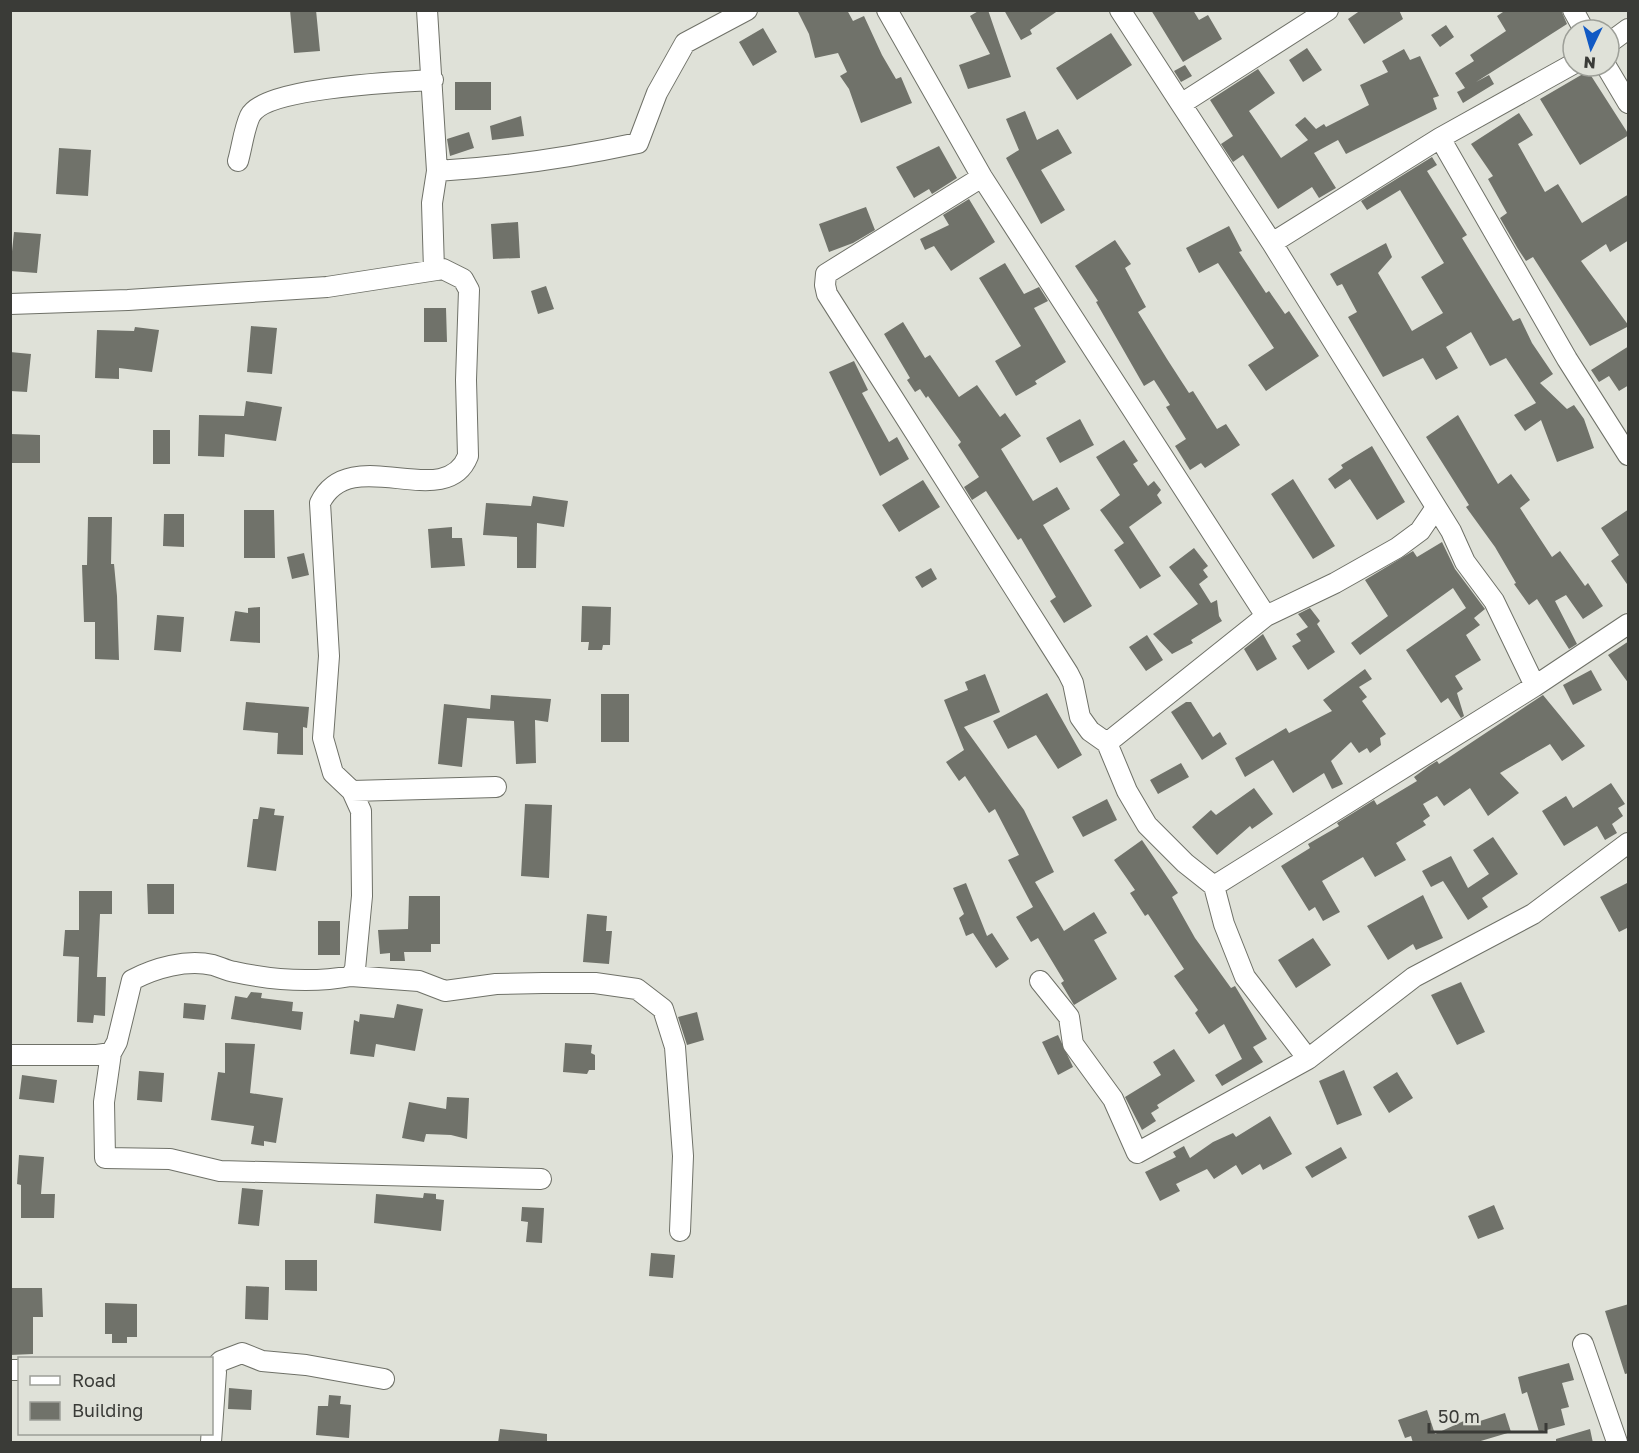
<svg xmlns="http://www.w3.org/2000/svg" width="1639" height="1453" font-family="'Golos Text',sans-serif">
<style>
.building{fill:#70726a}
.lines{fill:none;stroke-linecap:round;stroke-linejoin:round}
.minor-casing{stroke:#6f7168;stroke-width:22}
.minor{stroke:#fff;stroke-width:20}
</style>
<rect width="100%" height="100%" fill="#dfe1d8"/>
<path class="building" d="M 290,10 L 316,10 L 320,51 L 294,53 Z
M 797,10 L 847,10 L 853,21 L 864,16 L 882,55 L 896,79 L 901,77 L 912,103 L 861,123 L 849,89 L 840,76 L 847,72 L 838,53 L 815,58 L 809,34 Z
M 980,10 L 988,10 L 1011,77 L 968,89 L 959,65 L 990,54 L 970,16 Z
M 1004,10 L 1059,10 L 1030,30 L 1032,34 L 1021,40 Z
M 1151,10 L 1193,10 L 1199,20 L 1208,15 L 1222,39 L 1183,62 Z
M 1361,10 L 1399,10 L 1403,19 L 1364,44 L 1348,19 Z
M 1506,10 L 1561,10 L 1567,24 L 1476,82 L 1489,75 L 1494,84 L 1463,103 L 1457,92 L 1465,88 L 1455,73 L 1474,61 L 1470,55 L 1506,31 L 1497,16 Z
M 1446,25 L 1454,37 L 1440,47 L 1431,35 Z
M 763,28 L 777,52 L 753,66 L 739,42 Z
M 1111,33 L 1132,65 L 1077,100 L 1056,68 Z
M 1307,48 L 1322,70 L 1303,82 L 1289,60 Z
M 1404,49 L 1410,60 L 1420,56 L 1439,96 L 1433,98 L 1437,109 L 1346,154 L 1338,140 L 1314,153 L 1336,188 L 1319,198 L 1312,187 L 1278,209 L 1243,155 L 1233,162 L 1221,144 L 1233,136 L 1210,100 L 1258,69 L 1275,93 L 1249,111 L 1281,158 L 1308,140 L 1295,125 L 1305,117 L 1316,129 L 1324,124 L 1326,127 L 1369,105 L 1360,85 L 1388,72 L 1382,61 Z
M 1185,65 L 1192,76 L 1181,82 L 1174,71 Z
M 1588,71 L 1629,135 L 1580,165 L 1540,99 Z
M 455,82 L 491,82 L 491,110 L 455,110 Z
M 1025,111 L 1037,140 L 1058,129 L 1072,153 L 1041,170 L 1065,210 L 1041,224 L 1006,158 L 1019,150 L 1006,119 Z
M 1519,113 L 1533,135 L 1518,144 L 1545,192 L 1558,184 L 1582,223 L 1629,194 L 1629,240 L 1610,252 L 1606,244 L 1581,261 L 1629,326 L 1590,346 L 1533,257 L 1526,261 L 1518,249 L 1500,218 L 1507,213 L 1488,179 L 1493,176 L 1471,144 Z
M 521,116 L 524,136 L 492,140 L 490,126 Z
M 469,132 L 474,148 L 450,156 L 447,139 Z
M 939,146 L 957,178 L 932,194 L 929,189 L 914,198 L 896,167 Z
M 59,148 L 91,150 L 88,196 L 56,194 Z
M 1432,157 L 1437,165 L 1427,171 L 1467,235 L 1462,238 L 1513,321 L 1520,318 L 1532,343 L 1553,374 L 1540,383 L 1567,409 L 1574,405 L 1584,419 L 1594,448 L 1557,462 L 1541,420 L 1525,431 L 1514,415 L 1536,403 L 1506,358 L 1490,366 L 1471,332 L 1446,347 L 1458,368 L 1436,380 L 1423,358 L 1383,377 L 1348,317 L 1357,312 L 1342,284 L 1337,286 L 1330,274 L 1386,243 L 1392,257 L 1378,273 L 1412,331 L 1443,313 L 1421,277 L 1444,263 L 1400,190 L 1367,210 L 1361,201 Z
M 969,199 L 995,242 L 951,271 L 934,246 L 925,250 L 920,239 L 949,225 L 943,215 Z
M 866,207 L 875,230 L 853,243 L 829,252 L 819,224 Z
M 518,222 L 520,258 L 493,259 L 491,224 Z
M 1229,226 L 1242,251 L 1239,252 L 1266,293 L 1269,291 L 1285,314 L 1289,311 L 1319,356 L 1266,391 L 1248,365 L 1274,348 L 1218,263 L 1199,273 L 1186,248 Z
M 14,232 L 41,234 L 37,273 L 10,271 Z
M 1115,240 L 1131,264 L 1125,268 L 1146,307 L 1138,312 L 1167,359 L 1189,393 L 1193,391 L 1217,429 L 1226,424 L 1240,445 L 1205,468 L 1201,463 L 1190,470 L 1175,446 L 1186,439 L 1166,407 L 1170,405 L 1154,380 L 1144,386 L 1096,302 L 1098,301 L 1075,266 Z
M 1005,263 L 1024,294 L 1039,287 L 1048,301 L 1034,308 L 1066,362 L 1035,381 L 1037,384 L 1016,396 L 995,361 L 1021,346 L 979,278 Z
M 546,286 L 554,309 L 538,314 L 531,291 Z
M 424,308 L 446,308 L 447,342 L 424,342 Z
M 903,322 L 925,358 L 930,355 L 959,397 L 977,385 L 1000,417 L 1005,413 L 1021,436 L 1001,449 L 1033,501 L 1057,487 L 1070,509 L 1043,525 L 1092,606 L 1064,623 L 1050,601 L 1056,597 L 1021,538 L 1018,540 L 986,491 L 972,500 L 964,487 L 979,477 L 958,445 L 961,442 L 928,396 L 926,398 L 920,389 L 915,392 L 907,380 L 910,378 L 884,334 Z
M 251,326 L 277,328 L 272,374 L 247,372 Z
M 135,327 L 159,330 L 152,372 L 119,368 L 119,379 L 95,378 L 97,330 L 134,331 Z
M 1629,346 L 1629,385 L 1619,391 L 1609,376 L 1599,382 L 1591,370 Z
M 10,352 L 31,354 L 27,392 L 10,391 Z
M 854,361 L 868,390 L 862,393 L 889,442 L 897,437 L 909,459 L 880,476 L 829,372 Z
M 246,401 L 282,407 L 276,441 L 225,434 L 224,457 L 198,456 L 199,415 L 244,416 Z
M 1458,415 L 1498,484 L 1511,474 L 1530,500 L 1520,508 L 1552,557 L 1560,551 L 1585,586 L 1588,583 L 1603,606 L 1583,619 L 1566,595 L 1555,601 L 1577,644 L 1569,649 L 1537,599 L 1529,605 L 1514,584 L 1516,583 L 1495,547 L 1466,507 L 1469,505 L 1426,437 Z
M 1080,419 L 1094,445 L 1060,463 L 1046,438 Z
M 153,430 L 170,430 L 170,464 L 153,464 Z
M 10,434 L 40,435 L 40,463 L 10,463 Z
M 1124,440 L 1138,461 L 1133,464 L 1148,486 L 1154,481 L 1161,490 L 1157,495 L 1162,503 L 1129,527 L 1161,576 L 1140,589 L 1114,550 L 1124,543 L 1100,510 L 1120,495 L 1096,457 Z
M 1372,446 L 1405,502 L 1377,520 L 1350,479 L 1335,489 L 1328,479 L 1343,468 L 1341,465 Z
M 1293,479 L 1335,546 L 1313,559 L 1271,494 Z
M 923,480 L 940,507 L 899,532 L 882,505 Z
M 533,496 L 568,501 L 564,527 L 537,523 L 536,568 L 517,568 L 517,537 L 483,535 L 486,503 L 531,506 Z
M 1629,509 L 1629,587 L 1611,561 L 1619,555 L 1601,528 Z
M 244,510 L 274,510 L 275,558 L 244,558 Z
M 164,514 L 184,514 L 184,547 L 163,546 Z
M 88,517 L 112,517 L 111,564 L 114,564 L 117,596 L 119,660 L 95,659 L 95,622 L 84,622 L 82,565 L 87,565 Z
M 452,527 L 452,538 L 462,538 L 465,566 L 431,568 L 428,529 Z
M 1442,542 L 1455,569 L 1485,609 L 1474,618 L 1480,625 L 1466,635 L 1481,660 L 1455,676 L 1463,689 L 1457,693 L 1464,716 L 1461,718 L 1448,698 L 1441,703 L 1406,650 L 1466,608 L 1453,588 L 1360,655 L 1351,643 L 1388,616 L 1365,580 L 1413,551 L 1417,557 Z
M 1194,548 L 1208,566 L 1203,570 L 1208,577 L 1199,584 L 1211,603 L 1217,600 L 1219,616 L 1222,621 L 1191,640 L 1193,643 L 1172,654 L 1153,634 L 1198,604 L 1169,567 Z
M 304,553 L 309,575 L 292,579 L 287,557 Z
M 931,568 L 937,579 L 922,588 L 915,577 Z
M 582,606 L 611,607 L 610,645 L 603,645 L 602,650 L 588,650 L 589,642 L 581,642 Z
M 260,607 L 260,643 L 230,641 L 235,611 L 248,613 L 248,608 Z
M 1310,608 L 1320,621 L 1317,624 L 1335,652 L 1308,670 L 1292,646 L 1301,641 L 1296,634 L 1308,627 L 1298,614 Z
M 157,615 L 184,617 L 181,652 L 154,650 Z
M 1263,634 L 1277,659 L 1257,671 L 1244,649 Z
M 1147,635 L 1163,660 L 1146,671 L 1129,647 Z
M 1629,641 L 1629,684 L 1608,655 Z
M 1365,669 L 1372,679 L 1359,687 L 1367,697 L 1362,701 L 1386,734 L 1380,738 L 1381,745 L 1370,753 L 1367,748 L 1359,753 L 1351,742 L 1331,761 L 1343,784 L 1332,789 L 1324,773 L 1293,793 L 1273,760 L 1245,777 L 1235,758 L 1286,728 L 1289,733 L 1332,711 L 1323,700 Z
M 1591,670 L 1602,690 L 1573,705 L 1563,685 Z
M 985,674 L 1000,712 L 964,727 L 1024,810 L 1054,872 L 1035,882 L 1064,931 L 1094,912 L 1107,933 L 1094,940 L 1117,979 L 1074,1005 L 1061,983 L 1064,981 L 1038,938 L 1031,942 L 1016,917 L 1033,907 L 1008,860 L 1019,855 L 995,809 L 989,813 L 965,776 L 959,781 L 946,762 L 964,750 L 944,700 L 968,690 L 965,682 Z
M 1047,693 L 1082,755 L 1058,769 L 1036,735 L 1008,749 L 993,721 Z
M 601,694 L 629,694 L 629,742 L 601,742 Z
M 491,695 L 551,699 L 548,722 L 535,720 L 536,763 L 516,764 L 514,721 L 467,718 L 462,767 L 438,764 L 444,704 L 490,709 Z
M 1543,695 L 1585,746 L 1562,761 L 1550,744 L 1500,773 L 1519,793 L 1488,816 L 1470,788 L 1444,806 L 1437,796 L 1423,804 L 1430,816 L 1423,821 L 1426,825 L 1396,843 L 1406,860 L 1375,877 L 1363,857 L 1322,881 L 1340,912 L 1323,921 L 1315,907 L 1309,911 L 1281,866 L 1310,848 L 1308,844 L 1339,826 L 1337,823 L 1374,800 L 1377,805 L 1417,781 L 1414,777 L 1429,766 L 1437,761 L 1439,764 Z
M 246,702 L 309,707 L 307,728 L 303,727 L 303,755 L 277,754 L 278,733 L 243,730 Z
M 1186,702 L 1191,702 L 1213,737 L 1220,732 L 1227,744 L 1202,760 L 1171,712 Z
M 1181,763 L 1189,777 L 1158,794 L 1150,780 Z
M 1611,783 L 1625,804 L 1618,808 L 1623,816 L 1612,824 L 1617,833 L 1605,840 L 1597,826 L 1564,846 L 1542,811 L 1566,796 L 1573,808 Z
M 1254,788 L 1273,814 L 1252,829 L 1250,826 L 1217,855 L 1192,827 L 1211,810 L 1216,815 Z
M 1107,799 L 1117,820 L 1083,837 L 1072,817 Z
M 525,804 L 552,805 L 549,878 L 521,876 Z
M 260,807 L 275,809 L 274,815 L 284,816 L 276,871 L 247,867 L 253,819 L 258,819 Z
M 1493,837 L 1518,874 L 1482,898 L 1488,907 L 1468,920 L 1443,881 L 1431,887 L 1422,871 L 1451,856 L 1468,888 L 1489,874 L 1473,850 Z
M 1142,840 L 1178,893 L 1172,897 L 1195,938 L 1231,988 L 1235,986 L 1267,1039 L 1253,1047 L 1263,1062 L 1222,1086 L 1215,1075 L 1242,1059 L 1224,1024 L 1209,1034 L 1195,1013 L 1198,1010 L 1174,976 L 1184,969 L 1148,914 L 1145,916 L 1130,893 L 1135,890 L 1114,860 Z
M 1629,882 L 1629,927 L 1619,932 L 1600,897 Z
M 966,883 L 987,936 L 992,933 L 1009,959 L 996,968 L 973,933 L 966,936 L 959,918 L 964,914 L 953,888 Z
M 147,884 L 174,884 L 174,914 L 148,914 Z
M 79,891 L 112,891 L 112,914 L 100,914 L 97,977 L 106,977 L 105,1016 L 94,1015 L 93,1023 L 77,1022 L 79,957 L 63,956 L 65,930 L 79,930 Z
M 1423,895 L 1443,938 L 1416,950 L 1413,944 L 1388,960 L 1367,926 Z
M 409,896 L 440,896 L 440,944 L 431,944 L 431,952 L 404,952 L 405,961 L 390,961 L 390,953 L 380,954 L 378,930 L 408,929 Z
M 587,914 L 607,916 L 606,931 L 612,931 L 609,964 L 583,962 Z
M 318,921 L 340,921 L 340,955 L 318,955 Z
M 1313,938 L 1331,965 L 1296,988 L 1278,960 Z
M 1461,982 L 1485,1032 L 1457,1045 L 1431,995 Z
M 251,992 L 262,993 L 261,998 L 293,1002 L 292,1011 L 303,1012 L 301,1030 L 231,1019 L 235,996 L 247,998 Z
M 184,1003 L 206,1005 L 204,1020 L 183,1018 Z
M 397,1004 L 423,1009 L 415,1051 L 376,1044 L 374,1057 L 350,1054 L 354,1020 L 359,1022 L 360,1014 L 394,1018 Z
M 697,1012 L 704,1040 L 687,1045 L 678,1017 Z
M 1058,1035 L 1073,1067 L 1058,1075 L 1042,1042 Z
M 225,1043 L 255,1044 L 250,1093 L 283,1098 L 276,1143 L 264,1141 L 264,1146 L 251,1144 L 254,1126 L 211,1120 L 218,1072 L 225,1073 Z
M 565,1043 L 592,1045 L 591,1053 L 595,1055 L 595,1070 L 589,1070 L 587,1074 L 563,1072 Z
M 1174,1049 L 1195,1081 L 1157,1105 L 1159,1108 L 1151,1113 L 1156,1121 L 1142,1130 L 1125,1097 L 1161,1075 L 1153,1062 Z
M 1344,1070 L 1362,1115 L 1337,1125 L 1319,1081 Z
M 139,1071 L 164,1073 L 162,1102 L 137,1100 Z
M 1397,1072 L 1413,1098 L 1389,1113 L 1373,1087 Z
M 22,1075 L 57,1080 L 54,1103 L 19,1099 Z
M 447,1097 L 469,1098 L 467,1139 L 451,1135 L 426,1134 L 424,1142 L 402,1138 L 409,1102 L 446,1109 Z
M 1270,1116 L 1292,1154 L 1263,1170 L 1260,1164 L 1242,1175 L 1236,1165 L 1214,1179 L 1207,1169 L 1176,1184 L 1180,1191 L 1160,1201 L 1145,1172 L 1176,1157 L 1173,1152 L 1184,1146 L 1190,1158 L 1213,1142 L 1233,1133 L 1236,1137 Z
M 1341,1147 L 1347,1158 L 1312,1178 L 1305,1167 Z
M 19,1155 L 44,1157 L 41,1194 L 55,1194 L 54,1218 L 21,1218 L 21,1185 L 17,1184 Z
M 242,1188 L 263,1190 L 259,1226 L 238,1224 Z
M 424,1193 L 436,1194 L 436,1199 L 444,1200 L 441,1231 L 374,1223 L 376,1194 L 423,1198 Z
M 1494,1205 L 1504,1229 L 1478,1239 L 1468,1216 Z
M 522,1207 L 544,1208 L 542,1243 L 526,1242 L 528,1222 L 521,1221 Z
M 651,1253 L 675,1255 L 673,1278 L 649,1276 Z
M 285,1260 L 317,1260 L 317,1291 L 285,1290 Z
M 246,1286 L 269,1287 L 268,1320 L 245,1319 Z
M 10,1288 L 42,1288 L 43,1317 L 33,1317 L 33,1354 L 10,1355 Z
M 105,1303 L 137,1304 L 137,1337 L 127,1337 L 127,1343 L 112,1343 L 112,1334 L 105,1334 Z
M 1629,1304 L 1629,1373 L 1625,1374 L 1605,1311 Z
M 1569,1363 L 1574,1380 L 1562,1383 L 1569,1407 L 1561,1409 L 1565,1425 L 1539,1432 L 1527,1392 L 1522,1394 L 1518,1377 Z
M 229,1388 L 252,1390 L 251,1410 L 228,1409 Z
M 329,1395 L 341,1396 L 340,1404 L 351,1405 L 349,1438 L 316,1435 L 318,1406 L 328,1406 Z
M 1427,1410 L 1435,1434 L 1477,1415 L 1480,1421 L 1505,1413 L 1511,1432 L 1474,1443 L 1413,1443 L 1411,1436 L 1405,1438 L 1398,1420 Z
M 500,1429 L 547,1434 L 547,1443 L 498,1443 Z
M 1590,1429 L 1593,1443 L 1556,1443 L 1556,1439 Z"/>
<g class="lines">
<defs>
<path id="minor" d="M 427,10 L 437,171
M 887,10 L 982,177 L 1266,616
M 1120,10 L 1181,104
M 1328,10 L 1181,104 L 1272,243 L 1451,531 L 1465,562 L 1494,601 L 1535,686
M 1573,10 L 1584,30
M 1609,43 L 1628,29
M 1606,66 L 1628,103
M 1440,138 L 1567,359 L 1628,455
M 238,161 C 242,147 244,129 250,116 C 265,87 400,82 433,80
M 982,177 L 826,274 L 825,285 L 827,294 L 1068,673 L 1073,683 L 1080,717 L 1090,731 L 1107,743 L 1127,791 L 1147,825 L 1185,863 L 1214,886 L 1224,924 L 1245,977 L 1308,1059 L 1414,977 L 1533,914 L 1628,843
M 1272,243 L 1440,138 L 1573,64
M 434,270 L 432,203 L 437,171 C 508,167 568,158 638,143 L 657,93 L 685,43 L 747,10
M 10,304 L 128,300 L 327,287 L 443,269 L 463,279 L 469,290 L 466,380 L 468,456 C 445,514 350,441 320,503 L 329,656 L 323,738 L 333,773 L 352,791 L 361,811 L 362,896 L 355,969 L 351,976 C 314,983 272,980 235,972 C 227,971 220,967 213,965 C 186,959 155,968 132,980 L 117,1042 L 111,1053 L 97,1055 L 10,1055
M 1107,743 L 1266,616 L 1335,583 L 1397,548 L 1420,531 L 1435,509
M 352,791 L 496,787
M 1214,886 L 1535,686 L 1628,624
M 351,976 L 419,981 L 445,991 L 496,984 L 543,983 L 595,983 L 637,989 L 663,1009 L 675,1047 L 683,1156 L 680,1231
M 1040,981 L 1069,1017 L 1073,1044 L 1113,1099 L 1137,1153 L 1308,1059
M 111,1053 L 104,1102 L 105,1158 L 170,1159 L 220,1171 L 541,1179
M 1583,1344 L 1617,1442
M 213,1369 L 221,1361 L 242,1353 L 262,1361 L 306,1365 L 384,1379
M 10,1370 L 20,1370
M 211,1442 L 216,1372 L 212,1368"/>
</defs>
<use href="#minor" class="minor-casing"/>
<use href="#minor" class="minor"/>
</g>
<rect width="1639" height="1453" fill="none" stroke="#3a3b37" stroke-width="24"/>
<rect x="18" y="1357" width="195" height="78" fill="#dfe1d8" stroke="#9d9f98" stroke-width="1.5"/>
<rect x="30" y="1376" width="30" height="9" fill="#ffffff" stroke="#9d9f98" stroke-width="1.5"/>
<text x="72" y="1387" font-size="18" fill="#3a3b37">Road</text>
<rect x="30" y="1402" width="30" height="18" fill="#70726a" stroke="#9d9f98" stroke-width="1.5"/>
<text x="72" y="1417" font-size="18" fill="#3a3b37">Building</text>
<g transform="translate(1591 48) rotate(185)"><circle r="28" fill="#dfe1d8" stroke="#9d9f98" stroke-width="1.5"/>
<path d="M0-4.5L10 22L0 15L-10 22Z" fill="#1159c4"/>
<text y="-9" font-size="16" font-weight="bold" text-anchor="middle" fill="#3a3b37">N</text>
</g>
<path d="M1429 1423v9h117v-9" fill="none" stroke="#3a3b37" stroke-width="3"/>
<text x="1438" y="1423" font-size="18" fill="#3a3b37" stroke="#dfe1d8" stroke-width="4.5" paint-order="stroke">50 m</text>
</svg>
